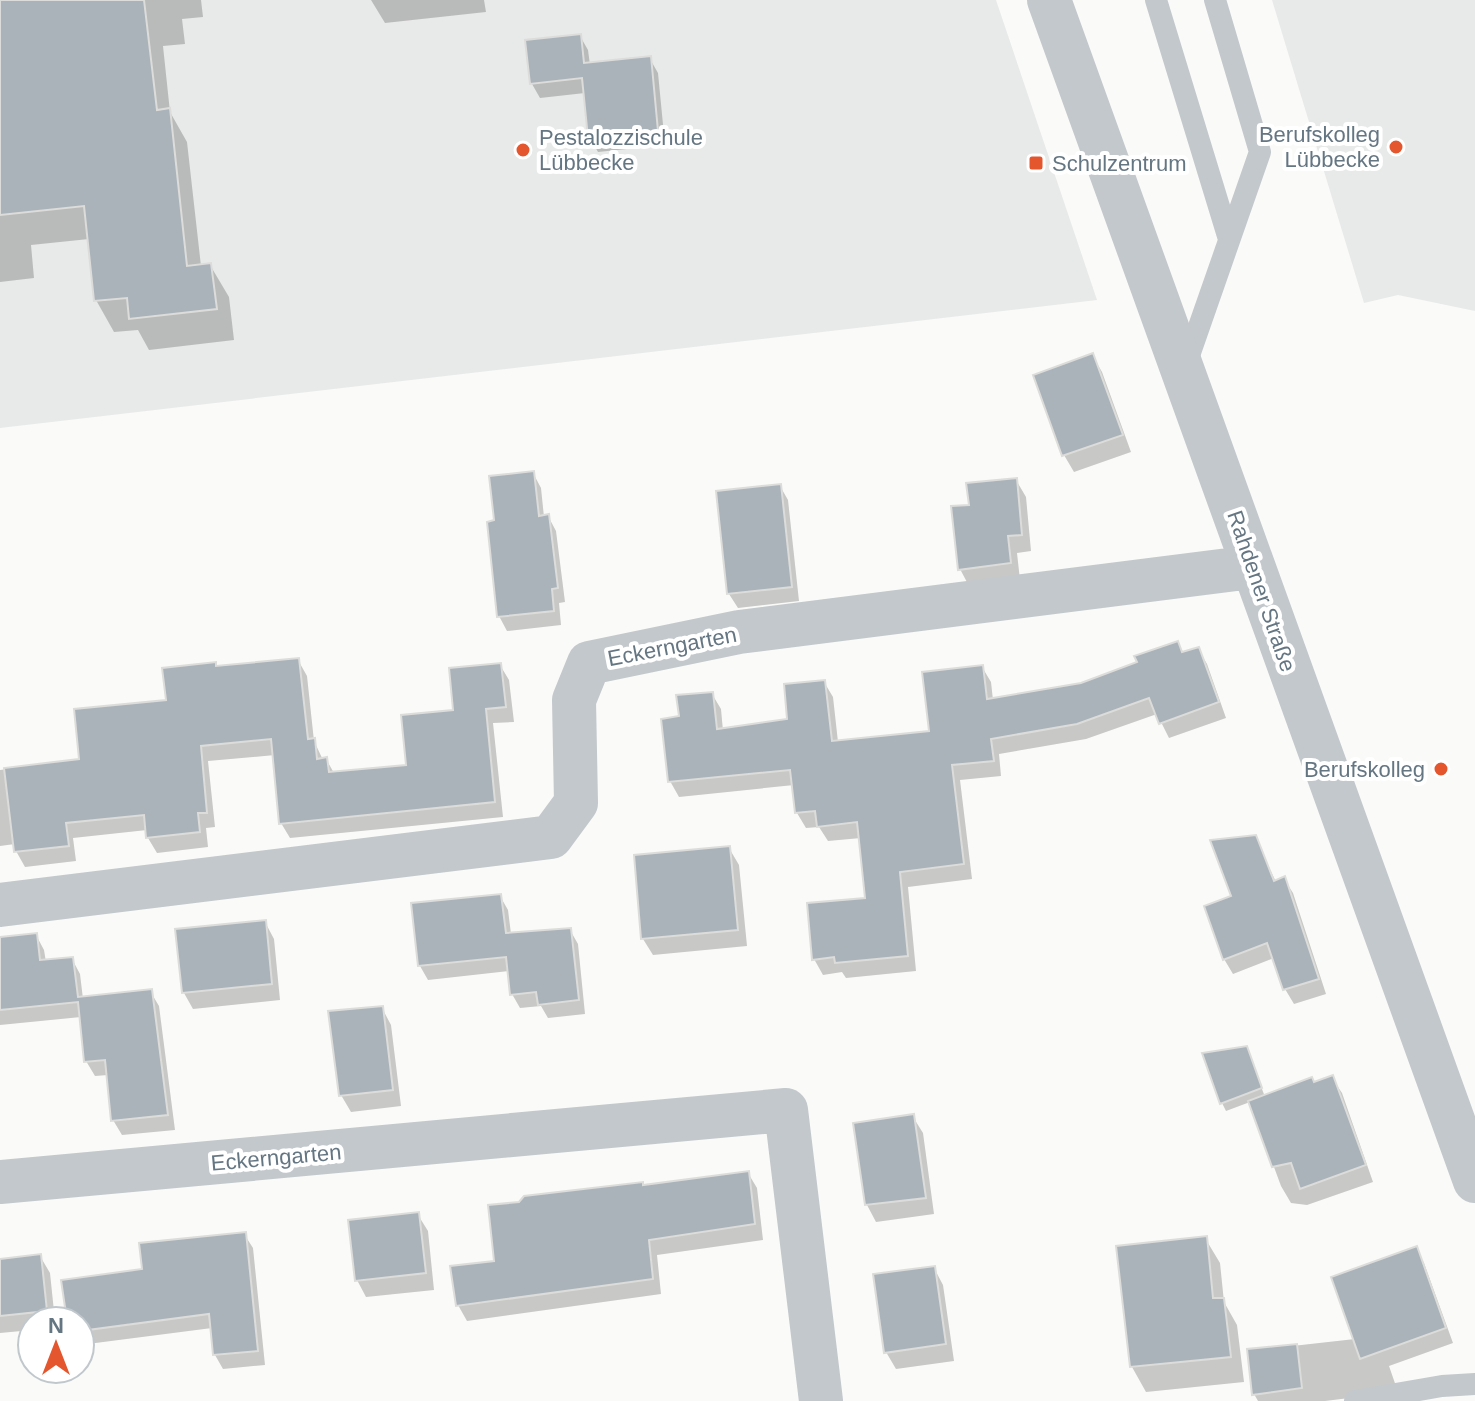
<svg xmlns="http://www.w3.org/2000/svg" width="1475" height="1401" font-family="Arial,sans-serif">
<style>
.built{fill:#e8e9e9}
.shadow{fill:#0003}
.building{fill:#aab3b9;stroke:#dcdcda;stroke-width:2}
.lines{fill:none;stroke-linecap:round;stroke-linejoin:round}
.service{stroke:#c3c8cc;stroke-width:22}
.minor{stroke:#c3c8cc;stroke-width:44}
.poi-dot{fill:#e4572e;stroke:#fff;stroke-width:3}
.labels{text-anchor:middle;stroke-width:8;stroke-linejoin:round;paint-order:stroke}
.poi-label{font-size:22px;fill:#657683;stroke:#fff;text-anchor:end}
.street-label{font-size:22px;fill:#657683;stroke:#fff}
</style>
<rect width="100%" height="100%" fill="#fafaf8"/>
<path class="built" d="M 0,0 L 996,0 L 1097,300 L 0,428 Z
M 1272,0 L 1475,0 L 1475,311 L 1398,295 L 1364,303 Z"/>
<path class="shadow" d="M 0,0 L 201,0 L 203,17 L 182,19 L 185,44 L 163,46 L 170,112 L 187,142 L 201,266 L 210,265 L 229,297 L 234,340 L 149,350 L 138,330 L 114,332 L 96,300 L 89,239 L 31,245 L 34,278 L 0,282 Z
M 371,0 L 484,0 L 486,12 L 385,23 Z
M 580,36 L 588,50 L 590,65 L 650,59 L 658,73 L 665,145 L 598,152 L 590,138 L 585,93 L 540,98 L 532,84 Z
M 1092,355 L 1102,372 L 1131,452 L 1074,472 L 1064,455 L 1035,376 Z
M 533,473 L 541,488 L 544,517 L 548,516 L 556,531 L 565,602 L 559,603 L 561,625 L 507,631 L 499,616 L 496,522 Z
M 1016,480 L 1026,497 L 1031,551 L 1017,553 L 1020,580 L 969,586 L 960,569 L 971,507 Z
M 780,486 L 788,500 L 799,601 L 738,608 L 729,594 Z
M 1198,649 L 1207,664 L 1226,718 L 1169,738 L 1157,714 L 1086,739 L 999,754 L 1001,776 L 960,780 L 972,879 L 908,887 L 916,971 L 846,978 L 842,972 L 823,975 L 814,959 L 868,900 L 861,838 L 828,841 L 819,827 L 806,828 L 797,813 L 794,785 L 679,797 L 670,781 L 681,718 L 712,694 L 721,709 L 723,731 L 790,721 L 824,682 L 833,697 L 838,742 L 931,733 L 982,667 L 991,682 L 993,700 L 1082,685 Z
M 298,660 L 307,676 L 314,741 L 323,760 L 326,759 L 334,773 L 408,767 L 500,665 L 509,680 L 514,722 L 493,723 L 503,817 L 290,838 L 281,823 L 275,755 L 208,761 L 215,827 L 206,828 L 208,847 L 157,853 L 148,838 L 147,830 L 73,838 L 76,861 L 25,867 L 16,851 L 15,844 L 0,846 L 0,770 L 81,760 L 217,668 Z
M 1255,837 L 1276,882 L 1284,879 L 1293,893 L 1326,994 L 1294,1004 L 1285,989 L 1274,958 L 1233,974 L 1224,959 L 1234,897 Z
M 729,848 L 739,865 L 747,946 L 653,955 L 643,939 Z
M 500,896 L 508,910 L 511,934 L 570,930 L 578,944 L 585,1014 L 548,1018 L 541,1006 L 520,1008 L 512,994 L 509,971 L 428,980 L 420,966 Z
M 265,922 L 274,939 L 280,1000 L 193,1009 L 184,993 Z
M 36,935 L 44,950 L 46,962 L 72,959 L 80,974 L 83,999 L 150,991 L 159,1006 L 175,1130 L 122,1135 L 113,1120 L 108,1075 L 95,1076 L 86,1061 L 81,1017 L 0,1025 L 0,939 Z
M 382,1008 L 391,1025 L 401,1106 L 351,1112 L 341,1095 Z
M 1250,1057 L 1265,1097 L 1332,1078 L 1342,1093 L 1373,1182 L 1307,1205 L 1291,1203 L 1281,1186 L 1250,1102 L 1226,1111 L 1222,1103 Z
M 913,1117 L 923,1133 L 934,1214 L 876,1222 L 867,1205 Z
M 748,1173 L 757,1188 L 763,1240 L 657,1255 L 661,1294 L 467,1321 L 458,1305 L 496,1262 L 520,1203 L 525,1198 Z
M 418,1215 L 428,1231 L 434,1290 L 366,1297 L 357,1280 Z
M 244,1234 L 253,1248 L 265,1365 L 223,1369 L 215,1355 L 212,1328 L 80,1345 L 80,1321 L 69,1321 L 144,1271 Z
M 1205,1238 L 1220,1263 L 1224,1302 L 1237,1325 L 1244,1382 L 1146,1392 L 1132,1367 Z
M 1416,1249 L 1424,1263 L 1453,1343 L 1389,1366 L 1398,1392 L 1325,1401 L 1258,1401 L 1254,1394 L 1249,1351 L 1355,1339 Z
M 40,1256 L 50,1273 L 55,1321 L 32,1321 L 32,1330 L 0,1333 L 0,1261 Z
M 934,1268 L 943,1285 L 954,1361 L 896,1369 L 886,1352 Z"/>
<path class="building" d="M 0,0 L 144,0 L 157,110 L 170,108 L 187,266 L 211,263 L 217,309 L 129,319 L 127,298 L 94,301 L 84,206 L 0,215 Z
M 581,34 L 584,63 L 651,56 L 658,131 L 588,138 L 582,78 L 530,84 L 525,40 Z
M 1093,353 L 1123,435 L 1062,456 L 1033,375 Z
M 534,471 L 539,516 L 549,514 L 558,588 L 552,589 L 554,611 L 497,617 L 487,522 L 494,520 L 489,476 Z
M 1017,478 L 1022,535 L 1008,536 L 1011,563 L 958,570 L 951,506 L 969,505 L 966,483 Z
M 781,484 L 792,587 L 727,594 L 716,491 Z
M 1178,641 L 1182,652 L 1199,647 L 1219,702 L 1159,724 L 1149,698 L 1077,724 L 991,739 L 994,761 L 952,765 L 964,864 L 900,872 L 908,956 L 835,963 L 834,957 L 812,960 L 807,903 L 865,898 L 857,822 L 817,827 L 815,811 L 795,813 L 790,770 L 668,782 L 661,719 L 679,716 L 676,695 L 713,692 L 717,729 L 787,719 L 784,684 L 825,680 L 832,741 L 929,731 L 922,672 L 983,665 L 987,699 L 1081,683 L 1137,662 L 1134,656 Z
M 299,658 L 308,739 L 315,738 L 317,759 L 327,757 L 329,772 L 406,765 L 401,715 L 453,710 L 449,668 L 501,663 L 506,707 L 486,709 L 495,802 L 279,824 L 271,739 L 201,746 L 207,813 L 198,813 L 200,832 L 146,838 L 144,815 L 66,823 L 69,846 L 14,852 L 4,768 L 79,759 L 74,709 L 166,700 L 162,668 L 216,662 L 216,666 Z
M 1256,835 L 1274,881 L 1285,876 L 1319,979 L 1283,990 L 1267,943 L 1223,960 L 1204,906 L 1231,896 L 1210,840 Z
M 730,846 L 738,930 L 641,939 L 634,855 Z
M 501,894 L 506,933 L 571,928 L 579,1000 L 538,1005 L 536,992 L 510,995 L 506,957 L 418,966 L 411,903 Z
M 266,920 L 272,984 L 182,993 L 175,929 Z
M 37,933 L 40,960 L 73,957 L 78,997 L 152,989 L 168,1115 L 111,1121 L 105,1060 L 84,1062 L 78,1002 L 0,1010 L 0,937 Z
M 383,1006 L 393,1090 L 339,1096 L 328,1011 Z
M 1247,1046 L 1262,1088 L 1220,1104 L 1202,1053 Z
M 1333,1075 L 1366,1165 L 1300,1189 L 1291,1163 L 1272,1167 L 1248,1101 L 1312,1077 L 1314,1082 Z
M 914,1114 L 926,1198 L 865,1205 L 853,1123 Z
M 749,1171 L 755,1224 L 649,1240 L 653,1279 L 456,1306 L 450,1266 L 494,1261 L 488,1205 L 519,1202 L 524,1196 L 643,1182 L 643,1185 Z
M 419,1212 L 426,1273 L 355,1281 L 348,1220 Z
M 246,1232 L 258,1351 L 213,1355 L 209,1314 L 80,1331 L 80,1321 L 67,1321 L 61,1280 L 142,1269 L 139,1243 Z
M 1207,1236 L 1213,1298 L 1224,1298 L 1231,1357 L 1130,1367 L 1116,1246 Z
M 1417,1246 L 1446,1328 L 1360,1359 L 1331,1277 Z
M 41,1254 L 47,1311 L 0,1316 L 0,1259 Z
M 935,1266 L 946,1344 L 884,1353 L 873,1274 Z
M 1297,1344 L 1302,1388 L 1252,1395 L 1247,1349 Z"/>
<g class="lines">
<path class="service" d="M 1156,0 L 1228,236
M 1186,364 L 1260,152 L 1215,0
M 1355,1401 L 1442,1386 L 1475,1384"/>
<path class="minor" d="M 1049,0 L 1475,1181
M 0,905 L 551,837 L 576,803 L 574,700 L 589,663 L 739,632 L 1252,567
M 0,1182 L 786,1110 L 821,1401"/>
</g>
<g class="poi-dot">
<circle cx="1396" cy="147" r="8"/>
<circle cx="523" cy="150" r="8"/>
<rect x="1028" y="155" width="16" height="16" rx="4"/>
<circle cx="1441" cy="769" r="8"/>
</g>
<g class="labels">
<g class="poi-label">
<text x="1380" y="142">Berufskolleg<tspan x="1380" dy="25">Lübbecke</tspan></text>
<text x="539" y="145" text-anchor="start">Pestalozzischule<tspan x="539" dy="25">Lübbecke</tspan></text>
<text x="1052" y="171" text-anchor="start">Schulzentrum</text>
<text x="1425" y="777">Berufskolleg</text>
</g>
<g class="street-label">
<text transform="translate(1262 591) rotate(71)" y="8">Rahdener Straße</text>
<text transform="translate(672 646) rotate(-11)" y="8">Eckerngarten</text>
<text transform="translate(276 1157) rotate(-5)" y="8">Eckerngarten</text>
</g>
</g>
<g transform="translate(56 1345)"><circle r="38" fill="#ffffff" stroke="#c1c8cd" stroke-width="2"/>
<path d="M0-6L14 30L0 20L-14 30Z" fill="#e4572e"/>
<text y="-12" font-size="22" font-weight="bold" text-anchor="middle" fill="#657683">N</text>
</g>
</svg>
